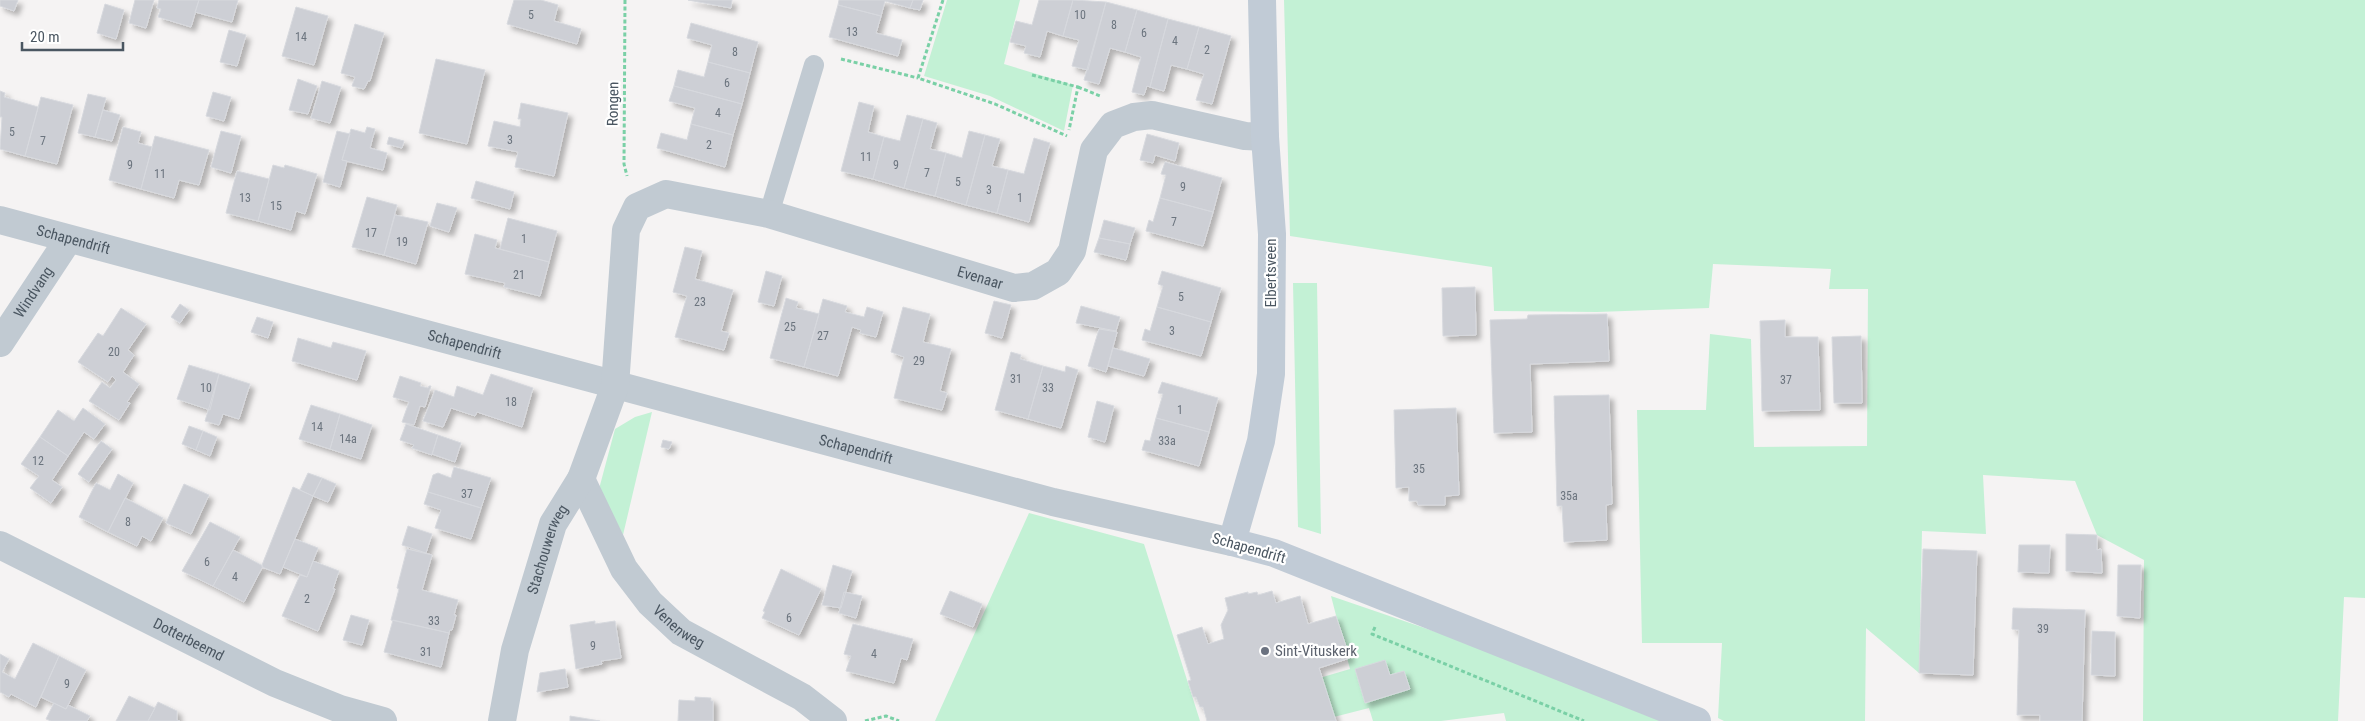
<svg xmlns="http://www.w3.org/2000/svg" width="2365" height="721" font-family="'Roboto Condensed',sans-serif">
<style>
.green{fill:#c3f1d5}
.building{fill:#cdcfd5;stroke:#d7d9de;filter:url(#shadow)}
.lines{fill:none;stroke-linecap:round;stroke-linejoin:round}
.path{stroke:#7ad0a6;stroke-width:3;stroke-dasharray:4 2.5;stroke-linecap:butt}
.lane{stroke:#c1cad2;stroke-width:20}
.street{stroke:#c1cad2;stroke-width:28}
.secondary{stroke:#c1cbd6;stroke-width:28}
.worship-dot{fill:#6b7280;stroke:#fff;stroke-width:2}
.labels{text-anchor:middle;stroke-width:4.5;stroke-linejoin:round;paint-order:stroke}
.number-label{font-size:12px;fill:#6b747e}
.street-label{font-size:15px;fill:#4a5661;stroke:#fff}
.worship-label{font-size:15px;fill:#5b616d;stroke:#fff;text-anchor:start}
</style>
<defs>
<filter id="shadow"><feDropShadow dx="4.5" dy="4.5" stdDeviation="2.5" flood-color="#0004"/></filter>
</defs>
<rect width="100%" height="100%" fill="#f5f3f3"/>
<path class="green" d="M 947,0 L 1020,0 L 1004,64 L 1073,85 L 1064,131 L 990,96 L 924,76 Z
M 1284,0 L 2365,0 L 2365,598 L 2344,597 L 2338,721 L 2143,721 L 2144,560 L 2097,535 L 2075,481 L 1983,475 L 1986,534 L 1922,531 L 1919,673 L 1866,628 L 1865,721 L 1724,721 L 1718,718 L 1722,643 L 1642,643 L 1637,410 L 1706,410 L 1710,334 L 1751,339 L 1754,447 L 1867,446 L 1868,289 L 1829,289 L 1831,269 L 1713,264 L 1709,308 L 1597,312 L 1494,311 L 1492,267 L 1290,236 Z
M 1293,283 L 1317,283 L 1321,534 L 1298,527 Z
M 652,412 L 623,535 L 599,489 L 615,429 L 635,417 Z
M 1029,513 L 1144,544 L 1200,721 L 935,721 Z
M 1331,596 L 1445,635 L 1662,721 L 1506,721 L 1504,713 L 1441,721 L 1373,721 L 1369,708 L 1326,719 L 1316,679 L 1350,669 Z"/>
<path class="building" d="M 0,0 L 18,0 L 14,11 L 0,6 Z
M 135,0 L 154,0 L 146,28 L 129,23 Z
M 159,0 L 199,0 L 191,27 L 158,17 L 161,9 L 157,8 Z
M 199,0 L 238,0 L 232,22 L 195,12 Z
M 514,0 L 541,0 L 558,5 L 554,21 L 581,29 L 577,44 L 507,24 Z
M 688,0 L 732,0 L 731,8 Z
M 839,0 L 913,0 L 910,8 L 885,1 L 881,16 L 838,5 Z
M 913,0 L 923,0 L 920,10 L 910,8 Z
M 1039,0 L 1073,0 L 1063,36 L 1047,31 L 1040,57 L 1024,53 L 1026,46 L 1010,42 L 1016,21 L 1032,25 Z
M 1073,0 L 1106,2 L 1088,70 L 1072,66 L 1079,40 L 1063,36 Z
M 1106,2 L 1137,10 L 1125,52 L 1110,48 L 1099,84 L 1084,80 Z
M 105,4 L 124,10 L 116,39 L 97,33 Z
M 838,5 L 881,16 L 876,33 L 902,40 L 898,56 L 829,37 Z
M 296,7 L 328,16 L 314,65 L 282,56 Z
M 1137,10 L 1168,19 L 1150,87 L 1147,86 L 1144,95 L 1132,92 L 1141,57 L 1125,52 Z
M 1168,19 L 1199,27 L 1187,69 L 1171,65 L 1164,91 L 1150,87 Z
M 691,23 L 758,42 L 750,73 L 708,62 L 712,45 L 687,38 Z
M 355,24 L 384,33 L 370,81 L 368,81 L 364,89 L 352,86 L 355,77 L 341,73 Z
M 1199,27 L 1231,36 L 1212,104 L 1196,100 L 1204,74 L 1187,69 Z
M 229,30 L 246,35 L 237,66 L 220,62 Z
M 436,59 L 485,70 L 467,144 L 419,133 Z
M 708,62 L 750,73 L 742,104 L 674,86 L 678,70 L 704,77 Z
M 298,79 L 317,86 L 308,114 L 289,110 Z
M 322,81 L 341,87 L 330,123 L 311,118 Z
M 674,86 L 742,104 L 733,135 L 691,124 L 695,108 L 669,101 Z
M 0,91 L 5,93 L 4,97 L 38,107 L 25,156 L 0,149 L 2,117 L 0,117 Z
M 213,92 L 231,97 L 224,121 L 206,116 Z
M 88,94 L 106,98 L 95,137 L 78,133 Z
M 41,97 L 73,105 L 57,164 L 25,156 Z
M 859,102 L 874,106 L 868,132 L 884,137 L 873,179 L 841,171 Z
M 521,103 L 568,113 L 554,176 L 515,167 L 518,152 L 488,146 L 494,121 L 520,127 L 521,119 L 518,119 Z
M 103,110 L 120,115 L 112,141 L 95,137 Z
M 907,115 L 923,119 L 904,188 L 873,179 L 884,137 L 900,141 Z
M 923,119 L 937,123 L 930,149 L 946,153 L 935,196 L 904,188 Z
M 691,124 L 733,135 L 725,167 L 657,148 L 661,133 L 687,140 Z
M 123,127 L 141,132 L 138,143 L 152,147 L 141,189 L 109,180 Z
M 367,127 L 375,129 L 370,148 L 387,153 L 383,170 L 342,160 L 351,129 L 365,133 Z
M 221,131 L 241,136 L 231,173 L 211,167 Z
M 337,131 L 350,134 L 342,160 L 347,161 L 340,187 L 323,182 Z
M 969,131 L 985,135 L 966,205 L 935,196 L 946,153 L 962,158 Z
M 1147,134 L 1179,143 L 1175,161 L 1155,155 L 1153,163 L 1140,160 Z
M 985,135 L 1000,139 L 992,166 L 1008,170 L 997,213 L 966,205 Z
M 155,136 L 209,150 L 199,185 L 179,180 L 174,198 L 141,189 Z
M 389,137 L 404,141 L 402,148 L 387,144 Z
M 1034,138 L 1050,143 L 1029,222 L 997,213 L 1008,170 L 1024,174 Z
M 1165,162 L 1222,178 L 1213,212 L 1160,198 L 1166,175 L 1161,174 Z
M 273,165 L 284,168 L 285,165 L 317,174 L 305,214 L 296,211 L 291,230 L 258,221 Z
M 237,171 L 269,179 L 258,221 L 226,213 Z
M 476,181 L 514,192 L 510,209 L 471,198 Z
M 367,197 L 397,205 L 384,255 L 352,247 Z
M 1160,198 L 1213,212 L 1203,246 L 1146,231 L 1149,220 L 1153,222 Z
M 437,203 L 457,208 L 449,232 L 430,226 Z
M 395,215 L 428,222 L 416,264 L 384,255 Z
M 508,218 L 557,231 L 549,262 L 500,249 Z
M 1104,220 L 1135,228 L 1130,244 L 1099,238 Z
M 475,234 L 497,240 L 495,248 L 549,262 L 540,296 L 504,287 L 505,283 L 465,274 Z
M 1099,238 L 1130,244 L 1126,260 L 1094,252 Z
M 685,247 L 702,251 L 695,279 L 733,290 L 721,331 L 729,333 L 724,350 L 675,337 L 687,296 L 673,292 Z
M 766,271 L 782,276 L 774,306 L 758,302 Z
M 1162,271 L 1221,288 L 1211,322 L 1157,307 L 1163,286 L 1158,284 Z
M 1475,287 L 1476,335 L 1443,336 L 1442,288 Z
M 786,298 L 798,302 L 796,308 L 819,314 L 804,367 L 770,358 Z
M 823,299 L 847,306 L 845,312 L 864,317 L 867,307 L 883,312 L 876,337 L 860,333 L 861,330 L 852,327 L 838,376 L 804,367 Z
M 994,301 L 1011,305 L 1002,338 L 985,333 Z
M 180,304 L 189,310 L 180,323 L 171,317 Z
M 1081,306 L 1120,317 L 1116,331 L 1076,323 Z
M 903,307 L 930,314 L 923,342 L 951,349 L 940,391 L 947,393 L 942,410 L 894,398 L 904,357 L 891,352 Z
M 1157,307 L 1211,322 L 1201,356 L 1142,340 L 1145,329 L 1150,331 Z
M 121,308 L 146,324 L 128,350 L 134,355 L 123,372 L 139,384 L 127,402 L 130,403 L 119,420 L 89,401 L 102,382 L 110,388 L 116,380 L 112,376 L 108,382 L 78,362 L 98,333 L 103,336 Z
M 1607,314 L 1609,361 L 1530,364 L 1532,432 L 1494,433 L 1490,320 L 1527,319 L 1528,315 Z
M 257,317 L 273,322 L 268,338 L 251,332 Z
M 1785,320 L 1785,337 L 1818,337 L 1820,410 L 1762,411 L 1760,321 Z
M 1099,329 L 1117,332 L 1106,372 L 1088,366 Z
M 1861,336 L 1862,403 L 1834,403 L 1832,337 Z
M 298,338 L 331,348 L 333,342 L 366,351 L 357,380 L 292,361 Z
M 1113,348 L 1150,359 L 1144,376 L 1108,366 Z
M 1011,352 L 1021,355 L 1020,359 L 1043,366 L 1028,419 L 995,410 Z
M 189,365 L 219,374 L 210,410 L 177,399 Z
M 1043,366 L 1065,372 L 1066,366 L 1078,370 L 1061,428 L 1028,419 Z
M 219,374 L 250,384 L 239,419 L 223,414 L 219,425 L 205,421 Z
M 491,374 L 533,388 L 522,427 L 477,412 L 475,416 L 451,408 L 443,427 L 423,421 L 435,390 L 454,397 L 457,386 L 483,395 Z
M 400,376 L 421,383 L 420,386 L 428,388 L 429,386 L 431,386 L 425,407 L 420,406 L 414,425 L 402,422 L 409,402 L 393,397 Z
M 1162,382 L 1218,398 L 1209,432 L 1156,418 L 1163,394 L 1158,393 Z
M 1609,395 L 1612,504 L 1606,505 L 1607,540 L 1564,542 L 1562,506 L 1557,506 L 1554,396 Z
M 1097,401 L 1114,406 L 1105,442 L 1088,437 Z
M 311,405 L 340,414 L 330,449 L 299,439 Z
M 83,408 L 105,424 L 94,439 L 84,432 L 68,456 L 40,437 L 58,410 L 74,421 Z
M 1456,408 L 1459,495 L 1445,496 L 1445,505 L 1418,505 L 1417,501 L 1409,501 L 1409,487 L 1396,488 L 1394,410 Z
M 340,414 L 372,425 L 361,459 L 330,449 Z
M 1156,418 L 1209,432 L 1199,466 L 1142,450 L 1145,440 L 1150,441 Z
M 406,424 L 438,435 L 432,455 L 412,448 L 414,445 L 400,440 Z
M 189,426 L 203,431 L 196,450 L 182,444 Z
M 203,431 L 217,437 L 210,456 L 196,450 Z
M 438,435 L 461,443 L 455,462 L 432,454 Z
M 40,437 L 68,456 L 52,480 L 62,487 L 51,503 L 30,488 L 39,476 L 21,464 Z
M 663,440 L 672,442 L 669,449 L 661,447 Z
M 101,441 L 112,449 L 89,482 L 78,474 Z
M 454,467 L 491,478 L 481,508 L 428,492 L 433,475 L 438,473 L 451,478 Z
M 308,473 L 322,478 L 313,496 L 300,490 Z
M 118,474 L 133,483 L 108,532 L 79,517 L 96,483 L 110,490 Z
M 322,478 L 336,484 L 328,502 L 313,496 Z
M 184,484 L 209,495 L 191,534 L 166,523 Z
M 293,487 L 313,496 L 280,574 L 262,567 L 262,565 Z
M 428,492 L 481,508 L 471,539 L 435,528 L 441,510 L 424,504 Z
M 125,498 L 163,518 L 151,541 L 142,536 L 137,546 L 108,532 Z
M 210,522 L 240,537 L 213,586 L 182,571 Z
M 408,526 L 432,534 L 426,553 L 402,545 Z
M 2066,534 L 2097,535 L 2097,550 L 2101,549 L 2102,573 L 2066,571 Z
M 295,539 L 318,548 L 307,577 L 283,567 Z
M 2019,545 L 2050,545 L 2049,573 L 2018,572 Z
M 407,549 L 432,555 L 422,590 L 458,600 L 454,615 L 456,615 L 452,630 L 450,630 L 449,633 L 391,620 L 399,589 L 397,588 Z
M 1923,549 L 1977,551 L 1973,675 L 1919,673 Z
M 233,550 L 263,566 L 244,602 L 213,586 Z
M 313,561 L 339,571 L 333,589 L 335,589 L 318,631 L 282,616 L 300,575 L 307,577 Z
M 833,565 L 852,571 L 841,608 L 822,605 Z
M 2118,565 L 2141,565 L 2140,618 L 2117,616 Z
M 781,569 L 821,589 L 799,635 L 762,618 L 765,612 L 763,611 Z
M 950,591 L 982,604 L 973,627 L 940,614 Z
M 1272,591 L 1276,603 L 1300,596 L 1308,624 L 1336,616 L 1350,658 L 1319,668 L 1336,721 L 1207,721 L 1203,707 L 1200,707 L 1196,697 L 1193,697 L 1188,681 L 1191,680 L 1177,635 L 1202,627 L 1208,644 L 1224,639 L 1221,625 L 1228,610 L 1225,598 L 1248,592 L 1248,594 L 1257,592 L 1258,595 Z
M 844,592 L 862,596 L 856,618 L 839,613 Z
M 2013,608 L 2085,610 L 2082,721 L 2040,721 L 2040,715 L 2017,715 L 2019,630 L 2012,629 Z
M 351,615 L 369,620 L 362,645 L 343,640 Z
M 393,620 L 449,633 L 441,667 L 384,652 Z
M 595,621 L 595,624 L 615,621 L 621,658 L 601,661 L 602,664 L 576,669 L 570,625 Z
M 853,624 L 913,639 L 907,660 L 901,658 L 894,683 L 846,671 L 851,656 L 844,654 Z
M 2092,631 L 2115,632 L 2115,676 L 2091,675 Z
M 33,643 L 59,656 L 36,707 L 11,694 L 9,697 L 0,692 L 0,654 L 9,659 L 2,672 L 15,679 Z
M 59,656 L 86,670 L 66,709 L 41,697 Z
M 1385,660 L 1390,675 L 1404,671 L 1410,689 L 1365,703 L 1355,669 Z
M 565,669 L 568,687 L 537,692 L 540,673 Z
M 129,696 L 155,708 L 148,721 L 116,721 Z
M 695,697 L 711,698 L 711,701 L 713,701 L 713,721 L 678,721 L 679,700 L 695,701 Z
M 158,702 L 177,711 L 177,720 L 180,721 L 148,721 Z
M 54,703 L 66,709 L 68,705 L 90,716 L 87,721 L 51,721 L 46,719 Z
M 570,716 L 600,721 L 570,721 Z"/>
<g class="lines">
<path class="path" d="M 625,0 L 624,164 L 627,176
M 943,0 L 918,78 L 995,104 L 1067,136
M 841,59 L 918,78
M 1032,75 L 1078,87 L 1069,130
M 1078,87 L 1100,96
M 1375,627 L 1372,634 L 1584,721
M 865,721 L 886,716 L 899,721"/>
<path class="lane" d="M 769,214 L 814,65"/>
<g class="street">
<path id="s1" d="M 0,220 L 1053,502 L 1232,542"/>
<path id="s2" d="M 0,343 L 68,240"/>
<path id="s3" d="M 581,479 L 624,569 L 650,603 L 681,632 L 802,697 L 833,721"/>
<path id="s4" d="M 0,545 L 275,683 L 340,709 L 383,721"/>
<path id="s5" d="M 502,721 L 515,650 L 553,524 L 581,479 L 615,386 L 626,230 L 637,207 L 666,194 L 769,214 L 1014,288 L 1033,286 L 1058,272 L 1072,251 L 1094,150 L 1113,125 L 1134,117 L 1152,115 L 1245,136 L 1265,137"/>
</g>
<path class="secondary" d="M 1262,0 L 1265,137 L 1272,234 L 1271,374 L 1261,441 L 1232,542 L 1274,553 L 1697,721"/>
</g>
<circle class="worship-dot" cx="1265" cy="651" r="5"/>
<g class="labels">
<g class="number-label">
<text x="531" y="19">5</text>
<text x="1080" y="19">10</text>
<text x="1114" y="29">8</text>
<text x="852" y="36">13</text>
<text x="1144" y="37">6</text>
<text x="301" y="41">14</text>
<text x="1175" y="45">4</text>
<text x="1207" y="54">2</text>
<text x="735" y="56">8</text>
<text x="727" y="87">6</text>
<text x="718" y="117">4</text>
<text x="12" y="136">5</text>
<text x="510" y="144">3</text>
<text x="43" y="145">7</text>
<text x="709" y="149">2</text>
<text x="866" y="161">11</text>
<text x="130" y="169">9</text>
<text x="896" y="169">9</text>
<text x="927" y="177">7</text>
<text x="160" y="178">11</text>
<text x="958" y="186">5</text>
<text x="1183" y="191">9</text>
<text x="989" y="194">3</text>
<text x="245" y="202">13</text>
<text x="1020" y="202">1</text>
<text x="276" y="210">15</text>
<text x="1174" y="226">7</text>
<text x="371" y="237">17</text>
<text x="524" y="243">1</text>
<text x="402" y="246">19</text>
<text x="519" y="279">21</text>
<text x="1181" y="301">5</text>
<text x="700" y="306">23</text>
<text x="790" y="331">25</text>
<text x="1172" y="335">3</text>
<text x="823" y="340">27</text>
<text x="114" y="356">20</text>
<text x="919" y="365">29</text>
<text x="1016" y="383">31</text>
<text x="1786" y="384">37</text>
<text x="206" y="392">10</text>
<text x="1048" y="392">33</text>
<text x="511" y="406">18</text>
<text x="1180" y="414">1</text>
<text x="317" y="431">14</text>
<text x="348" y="443">14a</text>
<text x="1167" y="445">33a</text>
<text x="38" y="465">12</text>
<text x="1419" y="473">35</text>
<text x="467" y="498">37</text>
<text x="1569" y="500">35a</text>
<text x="128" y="526">8</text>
<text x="207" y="566">6</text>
<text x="235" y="581">4</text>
<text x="307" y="603">2</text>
<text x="789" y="622">6</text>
<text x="434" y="625">33</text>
<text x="2043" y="633">39</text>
<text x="593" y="650">9</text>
<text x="426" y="656">31</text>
<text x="874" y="658">4</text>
<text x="67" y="688">9</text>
</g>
<g class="street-label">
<text transform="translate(613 104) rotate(-89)" y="5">Rongen</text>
<text dy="5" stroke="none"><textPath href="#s1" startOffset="76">Schapendrift</textPath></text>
<text transform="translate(1271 273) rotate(-90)" y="5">Elbertsveen</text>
<text dy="5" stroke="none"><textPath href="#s5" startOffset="895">Evenaar</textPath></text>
<text dy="5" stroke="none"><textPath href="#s2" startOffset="61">Windvang</textPath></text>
<text dy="5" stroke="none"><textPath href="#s1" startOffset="481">Schapendrift</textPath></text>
<text dy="5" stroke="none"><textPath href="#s1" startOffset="886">Schapendrift</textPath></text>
<text transform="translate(1249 548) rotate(16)" y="5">Schapendrift</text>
<text dy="5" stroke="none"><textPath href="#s5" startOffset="178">Stachouwerweg</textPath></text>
<text dy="5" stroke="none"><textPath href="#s3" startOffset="180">Venenweg</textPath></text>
<text dy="5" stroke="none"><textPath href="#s4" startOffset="211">Dotterbeemd</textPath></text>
</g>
<g class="worship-label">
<text x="1275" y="656">Sint-Vituskerk</text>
</g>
</g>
<path d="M22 42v8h101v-8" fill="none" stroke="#4a5661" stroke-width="2.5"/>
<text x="30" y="42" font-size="15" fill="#4a5661" stroke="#ffffff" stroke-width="4" paint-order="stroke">20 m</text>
</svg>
